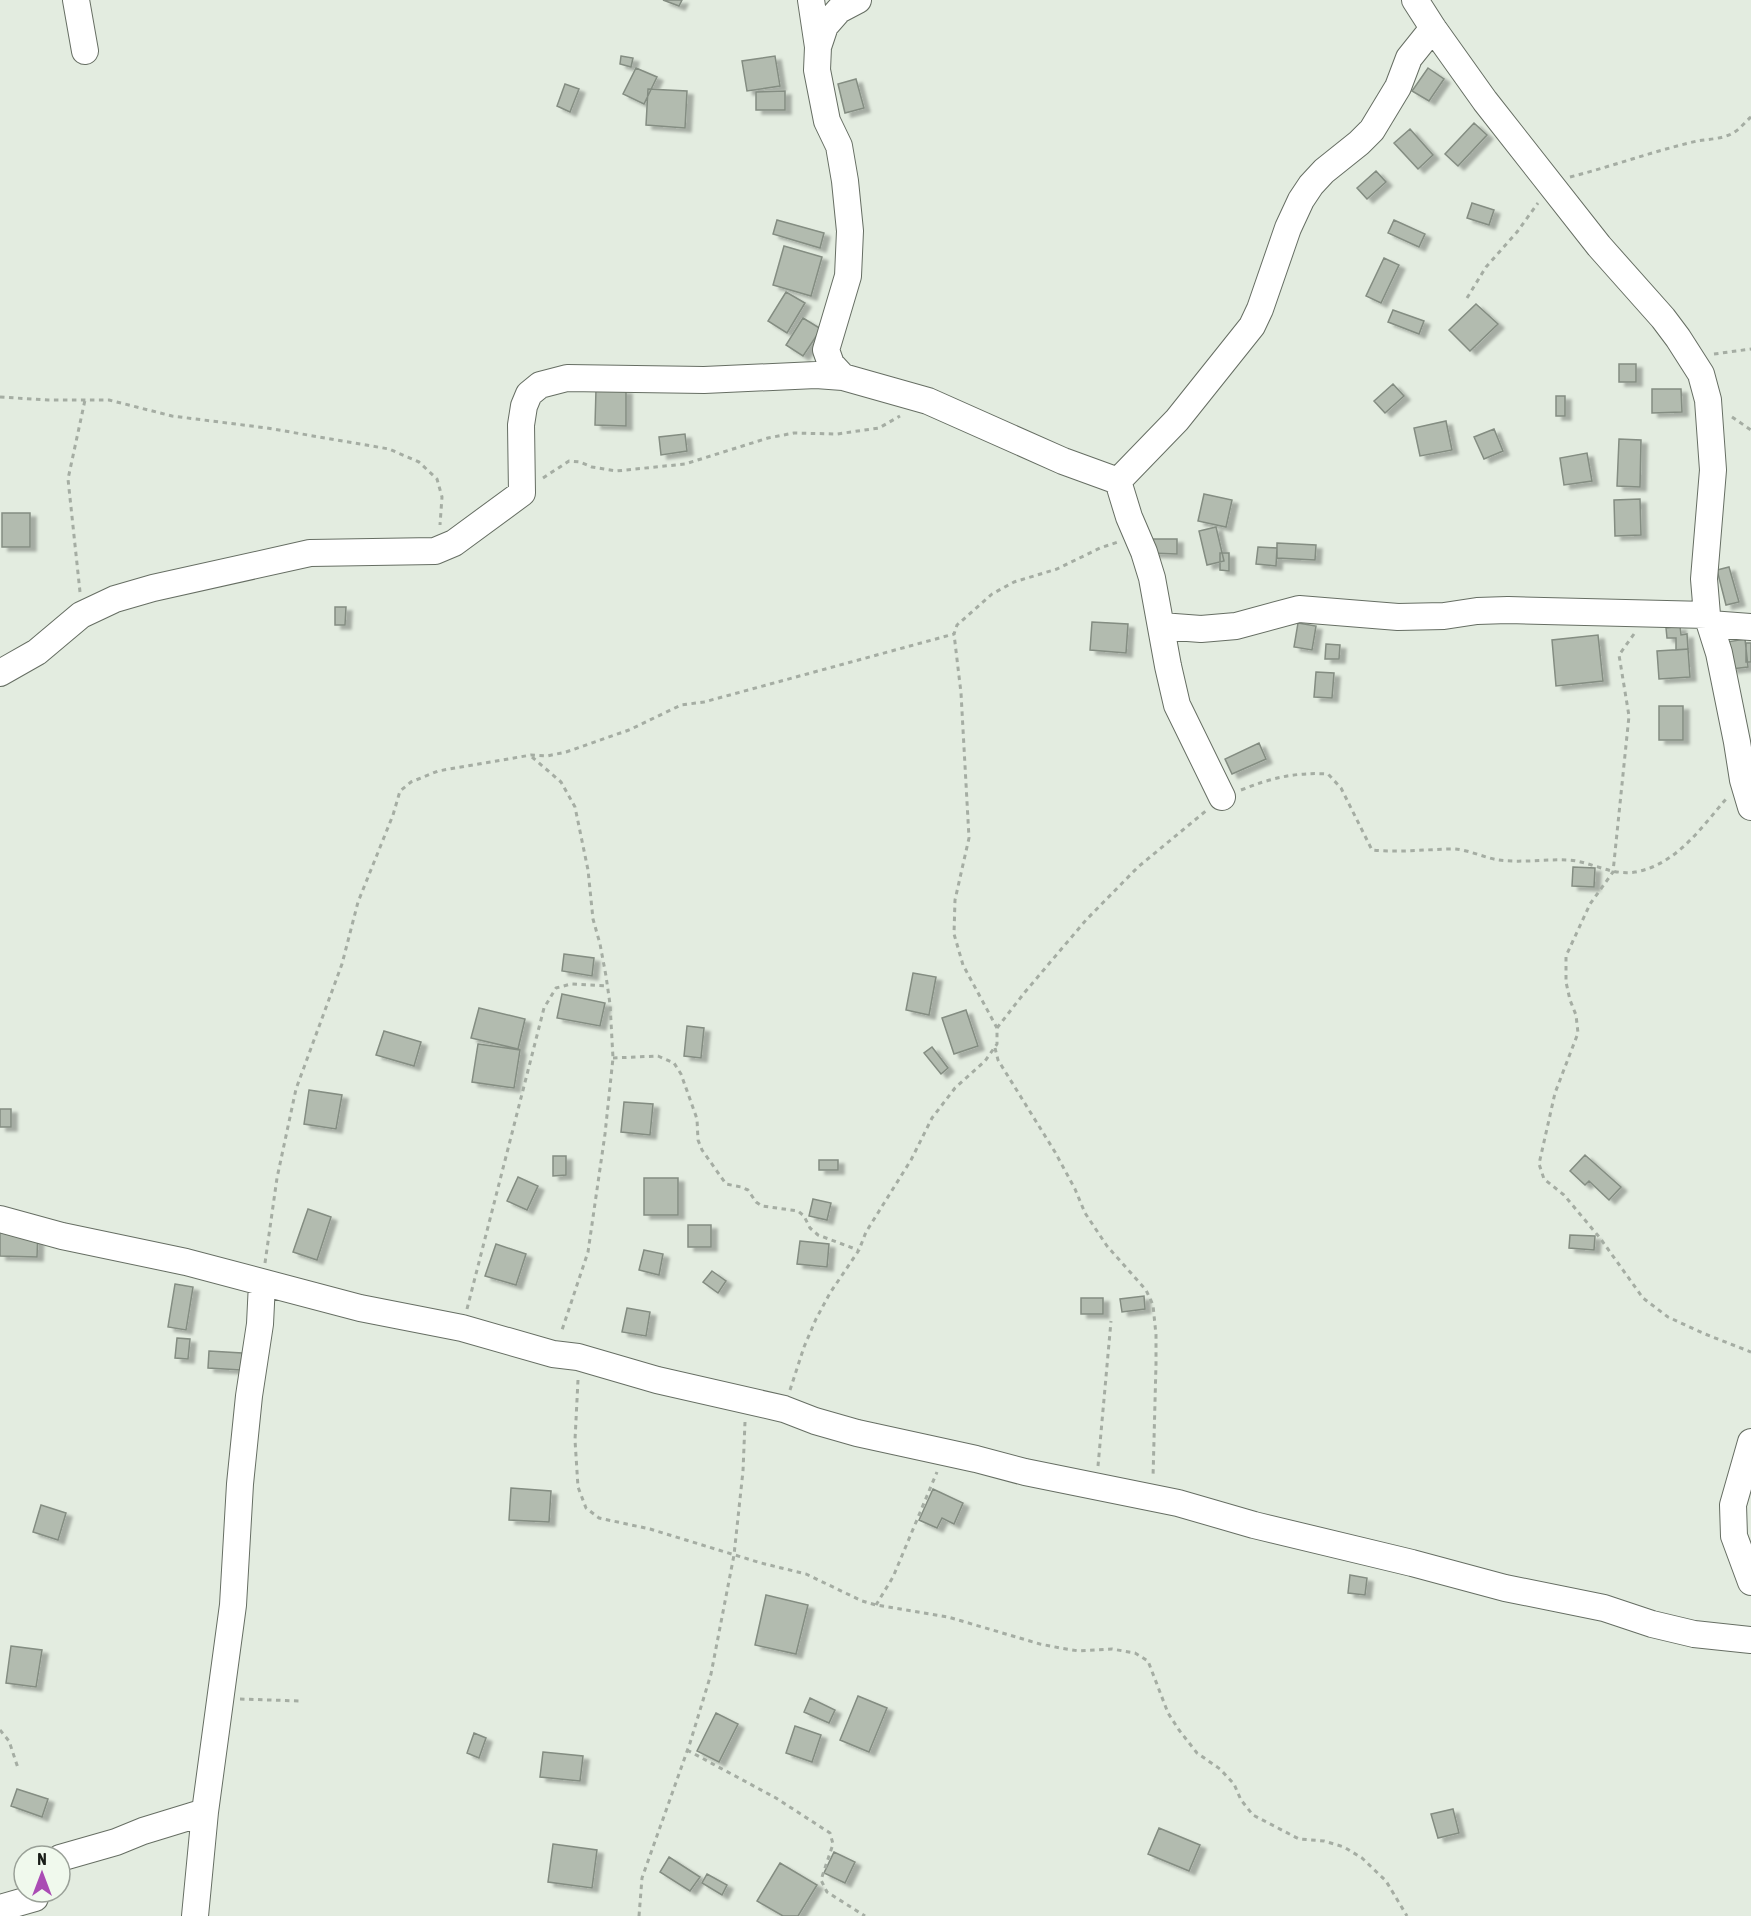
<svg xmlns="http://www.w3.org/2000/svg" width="1751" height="1916" font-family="'Asap Condensed',sans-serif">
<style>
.building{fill:#b2bbaf;stroke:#848d82;stroke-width:1.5;filter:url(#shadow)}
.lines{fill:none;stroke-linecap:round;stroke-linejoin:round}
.minor-casing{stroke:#666e63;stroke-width:28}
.path{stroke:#a5ada3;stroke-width:3;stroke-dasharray:4.5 4.5;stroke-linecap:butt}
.minor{stroke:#fff;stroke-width:26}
</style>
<defs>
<filter id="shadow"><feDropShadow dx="6" dy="4" stdDeviation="1.5" flood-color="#0004"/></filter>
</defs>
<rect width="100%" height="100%" fill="#e3ece0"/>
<path class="building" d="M 663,0 L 682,0 L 679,6 Z
M 621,56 L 633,58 L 631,67 L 620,64 Z
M 775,56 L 780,86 L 747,91 L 742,61 Z
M 636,68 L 657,77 L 644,104 L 623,94 Z
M 1428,68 L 1444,79 L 1429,101 L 1412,91 Z
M 856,79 L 864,108 L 845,113 L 838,84 Z
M 565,84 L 579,89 L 570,112 L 557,106 Z
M 648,89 L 687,91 L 685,128 L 646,125 Z
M 785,91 L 785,110 L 756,110 L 756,92 Z
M 1474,123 L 1487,135 L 1458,166 L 1445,154 Z
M 1410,129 L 1433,155 L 1418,169 L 1394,143 Z
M 1376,171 L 1386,182 L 1367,199 L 1357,188 Z
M 1472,203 L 1494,210 L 1489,225 L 1467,218 Z
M 777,220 L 824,233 L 820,248 L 773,234 Z
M 1394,220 L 1425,234 L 1419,247 L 1388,233 Z
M 784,246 L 822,257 L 811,296 L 773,285 Z
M 1384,258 L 1399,265 L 1381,303 L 1366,296 Z
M 786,292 L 805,303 L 787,333 L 768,321 Z
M 1476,304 L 1498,324 L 1470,351 L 1449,330 Z
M 1393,310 L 1424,321 L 1419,334 L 1388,322 Z
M 803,318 L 821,329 L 803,356 L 786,345 Z
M 1619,364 L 1636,364 L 1636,382 L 1619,382 Z
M 1393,384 L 1404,396 L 1385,413 L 1374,401 Z
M 596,389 L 626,390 L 626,426 L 595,425 Z
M 1652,389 L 1681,389 L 1682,412 L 1652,413 Z
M 1556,396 L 1565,396 L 1565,416 L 1556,416 Z
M 1446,421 L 1452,450 L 1420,456 L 1414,428 Z
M 1494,429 L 1503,451 L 1484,459 L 1474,437 Z
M 685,434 L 687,451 L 661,455 L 659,437 Z
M 1619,439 L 1641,440 L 1640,487 L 1617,486 Z
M 1587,453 L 1592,481 L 1564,485 L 1560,458 Z
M 1204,494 L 1232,500 L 1226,527 L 1198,521 Z
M 1640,499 L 1641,535 L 1615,536 L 1614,500 Z
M 2,513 L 30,513 L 30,547 L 2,547 Z
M 1216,527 L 1224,561 L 1207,565 L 1199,531 Z
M 1150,539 L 1177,539 L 1177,554 L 1150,553 Z
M 1277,543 L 1316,545 L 1315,560 L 1277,558 Z
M 1258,547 L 1277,548 L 1276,566 L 1256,564 Z
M 1220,553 L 1229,553 L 1229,571 L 1220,570 Z
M 1729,567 L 1739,602 L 1726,605 L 1717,570 Z
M 335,607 L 346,607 L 345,625 L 335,625 Z
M 1092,622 L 1128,624 L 1126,653 L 1090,650 Z
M 1298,623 L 1316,626 L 1312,650 L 1294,647 Z
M 1680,626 L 1681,635 L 1687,634 L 1688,649 L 1676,650 L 1676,638 L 1667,638 L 1666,628 Z
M 1598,635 L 1603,681 L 1556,686 L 1552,640 Z
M 1745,639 L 1748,667 L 1731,669 L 1727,642 Z
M 1746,643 L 1751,643 L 1751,662 L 1746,662 Z
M 1326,644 L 1340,645 L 1339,659 L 1325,659 Z
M 1688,649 L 1690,677 L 1659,679 L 1657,651 Z
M 1316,672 L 1334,673 L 1332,698 L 1314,697 Z
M 1659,706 L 1683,706 L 1683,740 L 1659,740 Z
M 1259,743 L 1266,759 L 1232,774 L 1225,759 Z
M 1573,867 L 1595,868 L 1594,887 L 1572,886 Z
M 564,954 L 594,958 L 592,976 L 562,971 Z
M 913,973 L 936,977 L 929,1015 L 906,1010 Z
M 562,994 L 605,1003 L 600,1026 L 557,1018 Z
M 479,1008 L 525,1019 L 518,1049 L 471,1038 Z
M 966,1010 L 978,1046 L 954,1054 L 942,1018 Z
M 687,1026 L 704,1028 L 701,1058 L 684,1056 Z
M 384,1031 L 421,1042 L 414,1066 L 376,1055 Z
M 478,1044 L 520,1050 L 514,1088 L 472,1082 Z
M 932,1047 L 948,1068 L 941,1074 L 924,1053 Z
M 309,1090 L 342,1095 L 336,1129 L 304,1124 Z
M 624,1102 L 653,1104 L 650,1135 L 621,1132 Z
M 0,1109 L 11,1109 L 11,1127 L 0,1127 Z
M 1585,1155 L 1621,1187 L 1609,1200 L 1589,1181 L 1585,1185 L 1570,1171 Z
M 553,1156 L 566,1156 L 566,1175 L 553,1176 Z
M 819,1160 L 838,1160 L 838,1170 L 819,1170 Z
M 518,1177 L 538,1186 L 527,1210 L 507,1201 Z
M 644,1178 L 678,1178 L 678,1215 L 644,1215 Z
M 813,1199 L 831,1203 L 827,1220 L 809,1216 Z
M 308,1209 L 331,1217 L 317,1260 L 293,1252 Z
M 688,1225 L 711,1225 L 711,1247 L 688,1247 Z
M 0,1229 L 38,1230 L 37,1257 L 0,1256 Z
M 1570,1235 L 1595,1236 L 1594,1250 L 1569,1248 Z
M 800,1241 L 829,1244 L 827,1267 L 797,1264 Z
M 496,1244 L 526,1254 L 516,1285 L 485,1276 Z
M 644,1250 L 663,1254 L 659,1275 L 639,1270 Z
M 712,1271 L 726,1281 L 718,1293 L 703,1282 Z
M 175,1284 L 193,1287 L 186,1330 L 168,1327 Z
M 1144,1296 L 1145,1309 L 1122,1312 L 1120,1299 Z
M 1081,1298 L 1103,1298 L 1103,1314 L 1081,1314 Z
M 627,1308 L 650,1312 L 646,1336 L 622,1332 Z
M 177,1338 L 190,1339 L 188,1359 L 175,1358 Z
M 209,1351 L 242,1353 L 241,1370 L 208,1368 Z
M 511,1488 L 551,1491 L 549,1522 L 509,1520 Z
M 933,1489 L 963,1503 L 954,1524 L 942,1518 L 937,1528 L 919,1520 Z
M 41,1505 L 66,1513 L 58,1540 L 33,1532 Z
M 1350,1575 L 1367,1578 L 1365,1595 L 1348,1593 Z
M 766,1595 L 808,1605 L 796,1654 L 755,1645 Z
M 11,1646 L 42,1650 L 36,1687 L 6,1683 Z
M 858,1696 L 887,1708 L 869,1752 L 840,1740 Z
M 810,1698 L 835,1710 L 829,1723 L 804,1712 Z
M 716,1713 L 738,1724 L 719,1762 L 697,1751 Z
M 795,1726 L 821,1735 L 812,1762 L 786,1753 Z
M 474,1733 L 486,1738 L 479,1758 L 467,1753 Z
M 543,1752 L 583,1756 L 580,1781 L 540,1777 Z
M 17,1789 L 48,1799 L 42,1817 L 11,1806 Z
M 1453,1809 L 1459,1833 L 1438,1838 L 1431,1814 Z
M 1159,1828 L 1200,1845 L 1189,1871 L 1148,1854 Z
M 553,1844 L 597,1850 L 592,1888 L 548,1882 Z
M 834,1852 L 855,1862 L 845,1883 L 824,1873 Z
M 669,1857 L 700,1877 L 690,1891 L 660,1872 Z
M 780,1863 L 817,1885 L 798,1916 L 783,1916 L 757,1901 Z
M 707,1874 L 727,1885 L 722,1895 L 702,1883 Z"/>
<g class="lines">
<defs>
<path id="minor" d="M 76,0 L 85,51
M 811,0 L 818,47
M 858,0 L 839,10 L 825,26 L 818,47 L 817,70 L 827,121 L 839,146 L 845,181 L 850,231 L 848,276 L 826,350 L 831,364 L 843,377 L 928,401 L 1063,461 L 1118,481
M 1415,0 L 1433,28 L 1485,101 L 1599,246 L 1663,318 L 1678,338 L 1701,374 L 1708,400 L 1713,470 L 1704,579 L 1707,615 L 1719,653 L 1737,742 L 1743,780 L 1751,807
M 1710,624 L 1751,627
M 1161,626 L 1201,629 L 1236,626 L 1299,609 L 1398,617 L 1444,616 L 1477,611 L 1508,610 L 1707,615
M 0,673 L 37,652 L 81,615 L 115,599 L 153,588 L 310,553 L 435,551 L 454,543 L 522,493 L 521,425 L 524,406 L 529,394 L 540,385 L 567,378 L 704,380 L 816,375 L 843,377
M 1222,797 L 1177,705 L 1168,666 L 1152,578 L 1144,552 L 1129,517 L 1118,481 L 1177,420 L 1252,326 L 1260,309 L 1288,228 L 1301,200 L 1311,185 L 1324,171 L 1359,143 L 1372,130 L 1398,87 L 1409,58 L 1433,28
M 0,1219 L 62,1236 L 186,1262 L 360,1308 L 462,1328 L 553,1354 L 578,1357 L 657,1380 L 784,1409 L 815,1421 L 857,1433 L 976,1459 L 1025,1472 L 1178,1503 L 1254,1525 L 1412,1563 L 1505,1588 L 1604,1608 L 1652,1624 L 1694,1634 L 1751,1640
M 1751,1442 L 1733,1505 L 1734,1536 L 1751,1582
M 60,1858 L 116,1842 L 143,1831 L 205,1812
M 0,1908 L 35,1898 L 37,1892
M 195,1916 L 205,1812 L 233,1605 L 240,1484 L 249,1396 L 260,1324 L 262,1283"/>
</defs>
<use href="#minor" class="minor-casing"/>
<path class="path" d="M 1570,177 C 1613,166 1654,151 1697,141 C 1709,139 1723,139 1733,133 C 1740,129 1745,122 1751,117
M 1467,298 L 1486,267 L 1517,232 L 1538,203
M 1714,354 L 1751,349
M 0,397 L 48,400 L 109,400 L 172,416 L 267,428 L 389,449 L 419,462 L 437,479 L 442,497 L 440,525
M 1732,417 L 1751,430
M 543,478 L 569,461 L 580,462 L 592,467 L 616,471 L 685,464 L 768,438 L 794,433 L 837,434 L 879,428 L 900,416
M 80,592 L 68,479 L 85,400
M 1634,634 L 1619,655 L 1629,716 L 1613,872 L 1590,904 L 1566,956 L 1566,982 L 1570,1000 L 1576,1015 L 1578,1033 L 1555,1093 L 1539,1164 L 1544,1179 L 1564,1195 L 1600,1238 L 1643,1298 L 1668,1317 L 1705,1334 L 1751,1352
M 532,757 L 561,782 L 575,807 L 588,870 L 593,919 L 600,944 L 606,976 L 610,1004 L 613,1058 L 605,1134 L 588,1252 L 561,1333
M 1241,790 C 1271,778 1295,772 1328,774 L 1341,788 L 1372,850 C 1400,853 1427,849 1455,849 C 1469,850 1485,858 1499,860 C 1522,863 1545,859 1568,860 C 1590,861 1611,876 1635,872 C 1676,865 1701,828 1726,799
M 997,1028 L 1025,992 L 1086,920 L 1138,867 L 1207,810
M 995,1048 L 998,1060 L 1055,1152 L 1075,1189 L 1085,1213 L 1107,1246 L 1146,1290 L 1153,1305 L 1156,1335 L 1156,1364 L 1153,1478
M 613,1058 L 658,1056 L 674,1063 L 681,1074 L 697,1119 L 698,1140 L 702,1150 L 726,1184 L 741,1187 L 748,1190 L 756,1202 L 762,1206 L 798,1211 L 804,1216 L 810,1228 L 818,1235 L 858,1250
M 265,1263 L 277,1178 L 296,1089 L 342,964 L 358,902 L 393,815 L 400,791 L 411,782 L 438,771 L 531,755 L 547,756 L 566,752 L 629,730 L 681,705 L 704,702 L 954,634 L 957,625 L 992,594 L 1014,582 L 1057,569 L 1100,548 L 1118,542
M 467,1309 L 544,1008 L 556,988 L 571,984 L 607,986
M 578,1380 L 575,1440 L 578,1487 L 586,1508 L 599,1518 L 650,1529 L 761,1563 L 806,1574 L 862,1601 L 876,1605 L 948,1617 L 1040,1644 L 1060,1648 L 1079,1651 L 1112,1649 L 1135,1653 L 1148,1661 L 1168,1713 L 1179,1730 L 1197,1753 L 1220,1769 L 1234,1784 L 1241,1800 L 1253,1815 L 1299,1839 L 1324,1841 L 1344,1847 L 1362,1858 L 1386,1881 L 1407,1916
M 790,1390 L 804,1347 L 816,1319 L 830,1293 L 859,1250 L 866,1232 L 911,1160 L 932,1118 L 955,1088 L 985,1061 L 997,1044 L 997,1028 L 963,965 L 954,934 L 955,900 L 969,838 L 961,693 L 954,634
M 1098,1466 L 1111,1321
M 876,1605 L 893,1577 L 937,1472
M 240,1699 L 299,1701
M 0,1730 L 9,1741 L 18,1768
M 687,1750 L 776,1798 L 830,1833 L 833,1844 L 821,1880 L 827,1892 L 865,1916
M 639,1916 L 642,1878 L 690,1743 L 711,1674 L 734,1555 L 743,1471 L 745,1422"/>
<use href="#minor" class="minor"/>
</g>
<g transform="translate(42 1874)"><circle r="28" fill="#f0f9ed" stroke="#9aa198" stroke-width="1.5"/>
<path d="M0-4.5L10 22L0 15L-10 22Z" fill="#aa4cb4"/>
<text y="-9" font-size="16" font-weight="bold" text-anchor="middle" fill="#191d18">N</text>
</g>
</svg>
